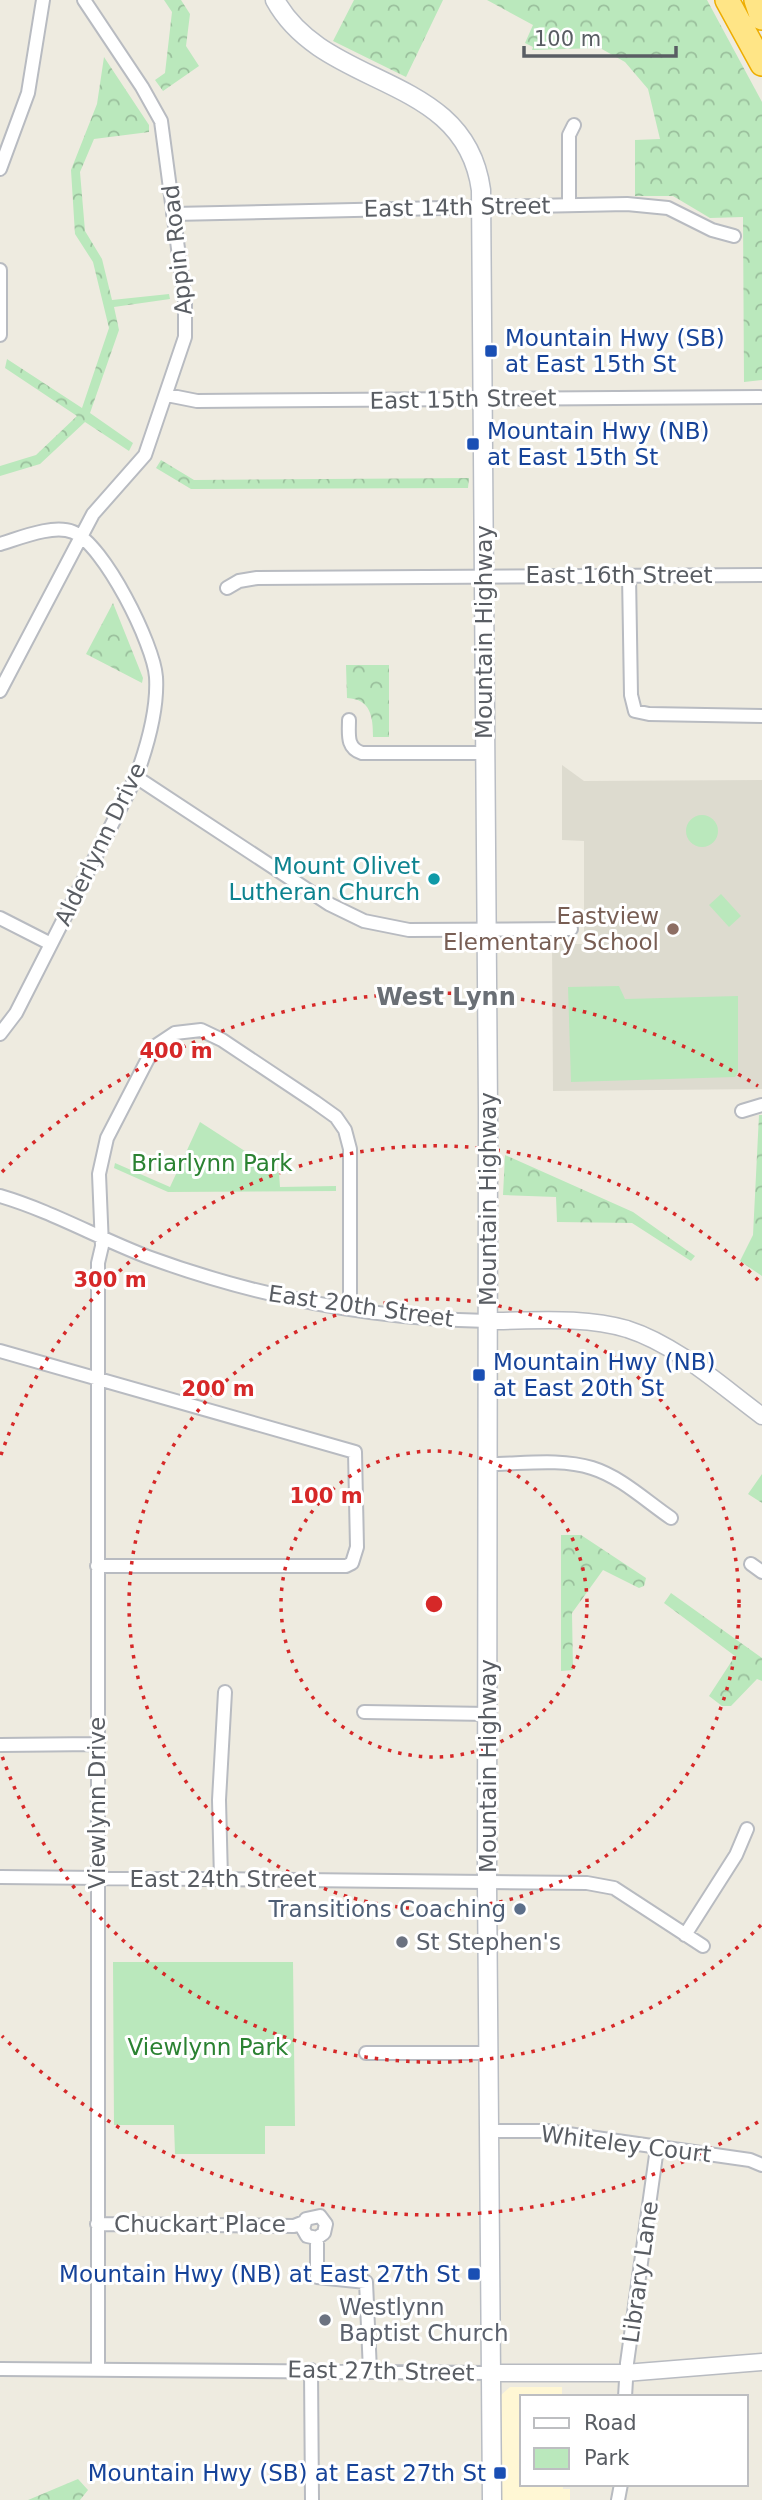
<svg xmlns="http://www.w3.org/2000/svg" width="762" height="2500" font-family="'DejaVu Sans',sans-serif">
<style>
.commercial{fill:#fff7d4}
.education{fill:#dddbcf}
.green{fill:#bae8bc}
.forest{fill:url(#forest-crowns)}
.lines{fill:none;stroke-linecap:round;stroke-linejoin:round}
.minor-casing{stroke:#b8bbc1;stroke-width:16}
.tertiary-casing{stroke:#b8bbc1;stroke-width:19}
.secondary-casing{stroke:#b9bdc4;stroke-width:21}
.motorway-casing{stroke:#eead00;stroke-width:26}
.minor{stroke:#fff;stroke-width:12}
.tertiary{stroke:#fff;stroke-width:16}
.secondary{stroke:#fff;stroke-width:18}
.motorway{stroke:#ffe586;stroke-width:23}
.ring{fill:none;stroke:#d62828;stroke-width:3.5;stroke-dasharray:3.5 7}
.transit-dot{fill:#1a4fb4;stroke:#fff;stroke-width:2.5}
.culture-dot{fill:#0f9aa8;stroke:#fff;stroke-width:2.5}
.education-dot{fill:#8d6e63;stroke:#fff;stroke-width:2.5}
.service-dot{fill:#5c6f8a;stroke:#fff;stroke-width:2.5}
.worship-dot{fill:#6b7280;stroke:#fff;stroke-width:2.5}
.labels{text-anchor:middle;stroke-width:6;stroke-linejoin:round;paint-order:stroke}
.street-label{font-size:23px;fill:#595d63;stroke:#fff}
.transit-label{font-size:23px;fill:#164399;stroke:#fff;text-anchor:start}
.culture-label{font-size:23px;fill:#0d838f;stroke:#fff;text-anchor:end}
.education-label{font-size:23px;fill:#785e54;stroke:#fff;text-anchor:end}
.park-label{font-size:23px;fill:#2b8232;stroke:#fff}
.service-label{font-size:23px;fill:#4e5e75;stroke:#fff;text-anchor:end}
.worship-label{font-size:23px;fill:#5b616d;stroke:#fff;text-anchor:start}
.neighbourhood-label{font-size:24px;font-weight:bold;fill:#6a6f75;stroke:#fff}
.centre{fill:#d62828;stroke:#fff;stroke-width:3.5}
.ring-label{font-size:21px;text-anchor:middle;font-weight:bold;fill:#d62828;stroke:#fff;stroke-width:6;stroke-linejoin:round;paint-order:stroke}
</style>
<defs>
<pattern id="forest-crowns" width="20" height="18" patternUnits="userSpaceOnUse" patternTransform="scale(1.75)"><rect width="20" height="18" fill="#bae8bc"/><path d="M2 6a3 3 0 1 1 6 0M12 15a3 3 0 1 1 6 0" fill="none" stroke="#9abf9c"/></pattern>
</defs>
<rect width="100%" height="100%" fill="#eeebe0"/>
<path class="commercial" d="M 510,2387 L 562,2387 L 562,2397 L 522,2397 L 522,2484 L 563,2484 L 563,2489 L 570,2489 L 570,2500 L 502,2500 L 501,2395 Z"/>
<path class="education" d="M 562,765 L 584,781 L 762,780 L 762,1089 L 553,1091 L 552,944 L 584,944 L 584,841 L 562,840 Z"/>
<path class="green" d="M686 831a16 16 0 1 1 32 0a16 16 0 1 1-32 0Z
M 721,894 L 741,916 L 729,927 L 709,905 Z
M 619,986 L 625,999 L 738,996 L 738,1072 L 735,1077 L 571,1082 L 568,987 Z
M 200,1122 L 279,1173 L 280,1187 L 336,1186 L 336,1191 L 168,1192 L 114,1168 L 115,1163 L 170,1187 Z
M 113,1962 L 293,1962 L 295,2126 L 265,2126 L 265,2154 L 175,2154 L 174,2125 L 114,2125 Z"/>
<path class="forest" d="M 164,0 L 181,0 L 190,14 L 186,46 L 199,66 L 163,91 L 155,80 L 165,73 L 172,12 Z
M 354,0 L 443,0 L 406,77 L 333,41 Z
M 487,0 L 707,0 L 762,102 L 762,380 L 744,382 L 743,217 L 710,218 L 673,196 L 635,196 L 635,140 L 660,139 L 648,89 L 625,62 L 600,48 L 532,50 L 533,47 L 525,43 L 533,25 Z
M 104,57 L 149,125 L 149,132 L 94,139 L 80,172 L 85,231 L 102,259 L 112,300 L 169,294 L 170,299 L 114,307 L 119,330 L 90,413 L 133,443 L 129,451 L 85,422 L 40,464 L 0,476 L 0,466 L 36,455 L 77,416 L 5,368 L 7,359 L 82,408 L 109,328 L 93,262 L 75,234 L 71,170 L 97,104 Z
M 161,460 L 194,480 L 469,478 L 468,488 L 191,489 L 156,468 Z
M 113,603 L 143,678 L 142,683 L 86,654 Z
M 346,665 L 389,665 L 389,737 L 373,737 C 373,717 371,699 347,698 Z
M 759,1115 L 762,1115 L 762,1276 L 740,1261 L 753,1235 Z
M 505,1155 L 633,1212 L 695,1256 L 691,1261 L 632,1223 L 557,1222 L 556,1197 L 503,1195 Z
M 762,1474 L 762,1503 L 748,1494 Z
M 561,1535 L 581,1535 L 646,1578 L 644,1586 L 639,1588 L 603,1570 L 572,1613 L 573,1670 L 561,1671 Z
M 671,1593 L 762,1658 L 762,1681 L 757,1679 L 731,1706 L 722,1706 L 709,1696 L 735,1656 L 664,1603 Z
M 78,2479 L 88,2490 L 80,2500 L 28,2500 Z"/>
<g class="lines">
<defs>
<path id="minor" d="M 0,169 L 28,93 L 43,0
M 569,204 L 569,135 L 574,125
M 173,214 L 627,204 L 668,208 L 712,230 L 734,236
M 0,270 L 0,335
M 167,395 L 197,401 L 760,397
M 0,544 C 20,538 53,524 73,532 C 104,544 154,645 156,677 C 158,709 147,747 136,777 L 16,1013 L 0,1034
M 629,575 L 631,695 L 635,711 L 649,714 L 762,716
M 227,588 L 239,581 L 257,578 L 762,575
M 0,691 L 93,514 L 145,455 L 185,337 L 185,301 L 161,121 L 142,87 L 84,0
M 349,720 C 349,734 346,748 362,753 L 485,753
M 136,777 L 329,904 L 364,921 L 409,930 L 571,929
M 0,918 L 51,944
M 742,1111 L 762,1105
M 0,1196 C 51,1211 98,1238 148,1257 C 257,1297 372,1319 488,1321
M 0,1351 L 355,1452 L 357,1547 L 352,1563 L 346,1566 L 97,1566
M 489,1464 C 522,1464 560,1458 592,1468 C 621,1477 646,1501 671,1518
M 751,1564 L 762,1572
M 364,1712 L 488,1714
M 0,1745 L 97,1744
M 0,1877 L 587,1883 L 614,1888 L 703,1946
M 221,1879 L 219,1800 L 225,1692
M 685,1935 L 736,1855 L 747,1829
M 366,2053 L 488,2053
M 489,2131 L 547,2131 L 750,2160 L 762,2165
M 97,2224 L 294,2226 L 304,2222
M 317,2238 L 307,2236 L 303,2229 L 306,2219 L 320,2216 L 326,2224 L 324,2233 L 317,2238 L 317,2277 L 366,2282 L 370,2371
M 0,2369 L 490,2373
M 98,2369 L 98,1263 L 102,1246 L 99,1174 L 107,1138 L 154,1047 L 175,1033 L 201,1030 L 222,1040 L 315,1102 L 336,1117 L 345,1130 L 350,1149 L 350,1309
M 311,2370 L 312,2500
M 625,2397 L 627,2363 L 657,2148
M 618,2500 L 621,2484"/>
<path id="tertiary" d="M 488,1321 C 533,1321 583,1316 627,1329 C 677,1345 720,1385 762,1416
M 490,2373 L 625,2373 L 762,2362"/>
<path id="secondary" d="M 275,0 C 325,91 465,72 481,190 L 488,1110 L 487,1882 L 492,2500"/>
<path id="motorway" d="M 727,0 L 762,64
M 756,0 L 762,18"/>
</defs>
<use href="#minor" class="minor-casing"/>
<use href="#tertiary" class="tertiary-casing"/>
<use href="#secondary" class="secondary-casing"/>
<use href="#motorway" class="motorway-casing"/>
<use href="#minor" class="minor"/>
<use href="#tertiary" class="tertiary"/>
<use href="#secondary" class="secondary"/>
<use href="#motorway" class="motorway"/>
</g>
<g class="ring">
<circle cx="434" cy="1604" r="153"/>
<circle cx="434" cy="1604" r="305"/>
<path d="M761 1925A458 458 0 0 1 1 1753M1 1455A458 458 0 0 1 761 1283"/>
<path d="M758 2122A611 611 0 0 1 2 2036M2 1172A611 611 0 0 1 758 1086"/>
</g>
<g class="transit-dot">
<rect x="484" y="344" width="14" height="14" rx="3.5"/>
<rect x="466" y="437" width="14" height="14" rx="3.5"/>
<rect x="472" y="1368" width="14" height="14" rx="3.5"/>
<rect x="467" y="2267" width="14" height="14" rx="3.5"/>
<rect x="493" y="2466" width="14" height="14" rx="3.5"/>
</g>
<circle class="culture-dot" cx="434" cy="879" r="7"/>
<circle class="education-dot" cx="673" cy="929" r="7"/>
<circle class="service-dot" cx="520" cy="1909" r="7"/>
<g class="worship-dot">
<circle cx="402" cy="1942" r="7"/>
<circle cx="325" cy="2320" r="7"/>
</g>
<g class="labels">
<g class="street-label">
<text transform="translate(457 207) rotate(-1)" y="8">East 14th Street</text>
<text transform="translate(177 250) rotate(-96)" y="8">Appin Road</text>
<text transform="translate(463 399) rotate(-1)" y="8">East 15th Street</text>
<text x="619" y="583">East 16th Street</text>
<text transform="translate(484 632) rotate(-90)" y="8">Mountain Highway</text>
<text transform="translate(100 844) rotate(-64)" y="8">Alderlynn Drive</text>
<text transform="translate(488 1199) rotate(-90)" y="8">Mountain Highway</text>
<text transform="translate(361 1306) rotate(8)" y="8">East 20th Street</text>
<text transform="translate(488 1766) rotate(-90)" y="8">Mountain Highway</text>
<text transform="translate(97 1803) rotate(-90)" y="8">Viewlynn Drive</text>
<text x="223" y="1887">East 24th Street</text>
<text transform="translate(626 2144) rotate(7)" y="8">Whiteley Court</text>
<text x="200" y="2232">Chuckart Place</text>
<text transform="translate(640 2272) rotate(-82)" y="8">Library Lane</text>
<text transform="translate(381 2371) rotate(1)" y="8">East 27th Street</text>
</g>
<g class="transit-label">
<text x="505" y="346">Mountain Hwy (SB)<tspan x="505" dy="26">at East 15th St</tspan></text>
<text x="487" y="439">Mountain Hwy (NB)<tspan x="487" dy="26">at East 15th St</tspan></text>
<text x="493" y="1370">Mountain Hwy (NB)<tspan x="493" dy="26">at East 20th St</tspan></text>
<text x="460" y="2282" text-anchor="end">Mountain Hwy (NB) at East 27th St</text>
<text x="486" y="2481" text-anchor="end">Mountain Hwy (SB) at East 27th St</text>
</g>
<g class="culture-label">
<text x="420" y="874">Mount Olivet<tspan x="420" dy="26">Lutheran Church</tspan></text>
</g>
<g class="education-label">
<text x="659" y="924">Eastview<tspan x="659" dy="26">Elementary School</tspan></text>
</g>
<g class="park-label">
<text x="212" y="1171">Briarlynn Park</text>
<text x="208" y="2055">Viewlynn Park</text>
</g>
<g class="service-label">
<text x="506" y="1917">Transitions Coaching</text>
</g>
<g class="worship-label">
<text x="416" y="1950">St Stephen's</text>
<text x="339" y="2315">Westlynn<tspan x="339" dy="26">Baptist Church</tspan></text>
</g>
<g class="neighbourhood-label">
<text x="446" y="1005">West Lynn</text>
</g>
</g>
<circle cx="434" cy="1604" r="10" class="centre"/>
<g class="ring-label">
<text x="176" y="1058">400 m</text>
<text x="110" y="1287">300 m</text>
<text x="218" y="1396">200 m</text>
<text x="326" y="1503">100 m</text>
</g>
<rect x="520" y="2395" width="228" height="91" fill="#ffffff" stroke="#bdbec1" stroke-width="2"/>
<rect x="534" y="2418" width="35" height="10" fill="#ffffff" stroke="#bdbec1" stroke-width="2"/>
<text x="584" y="2430" font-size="21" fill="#595d63">Road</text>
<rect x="534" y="2448" width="35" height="21" fill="#bae8bc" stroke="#bdbec1" stroke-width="2"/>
<text x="584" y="2465" font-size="21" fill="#595d63">Park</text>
<path d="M524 46v10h152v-10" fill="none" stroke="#595d63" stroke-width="3.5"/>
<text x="534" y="46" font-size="21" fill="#595d63" stroke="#ffffff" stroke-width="5" paint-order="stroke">100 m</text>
</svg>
